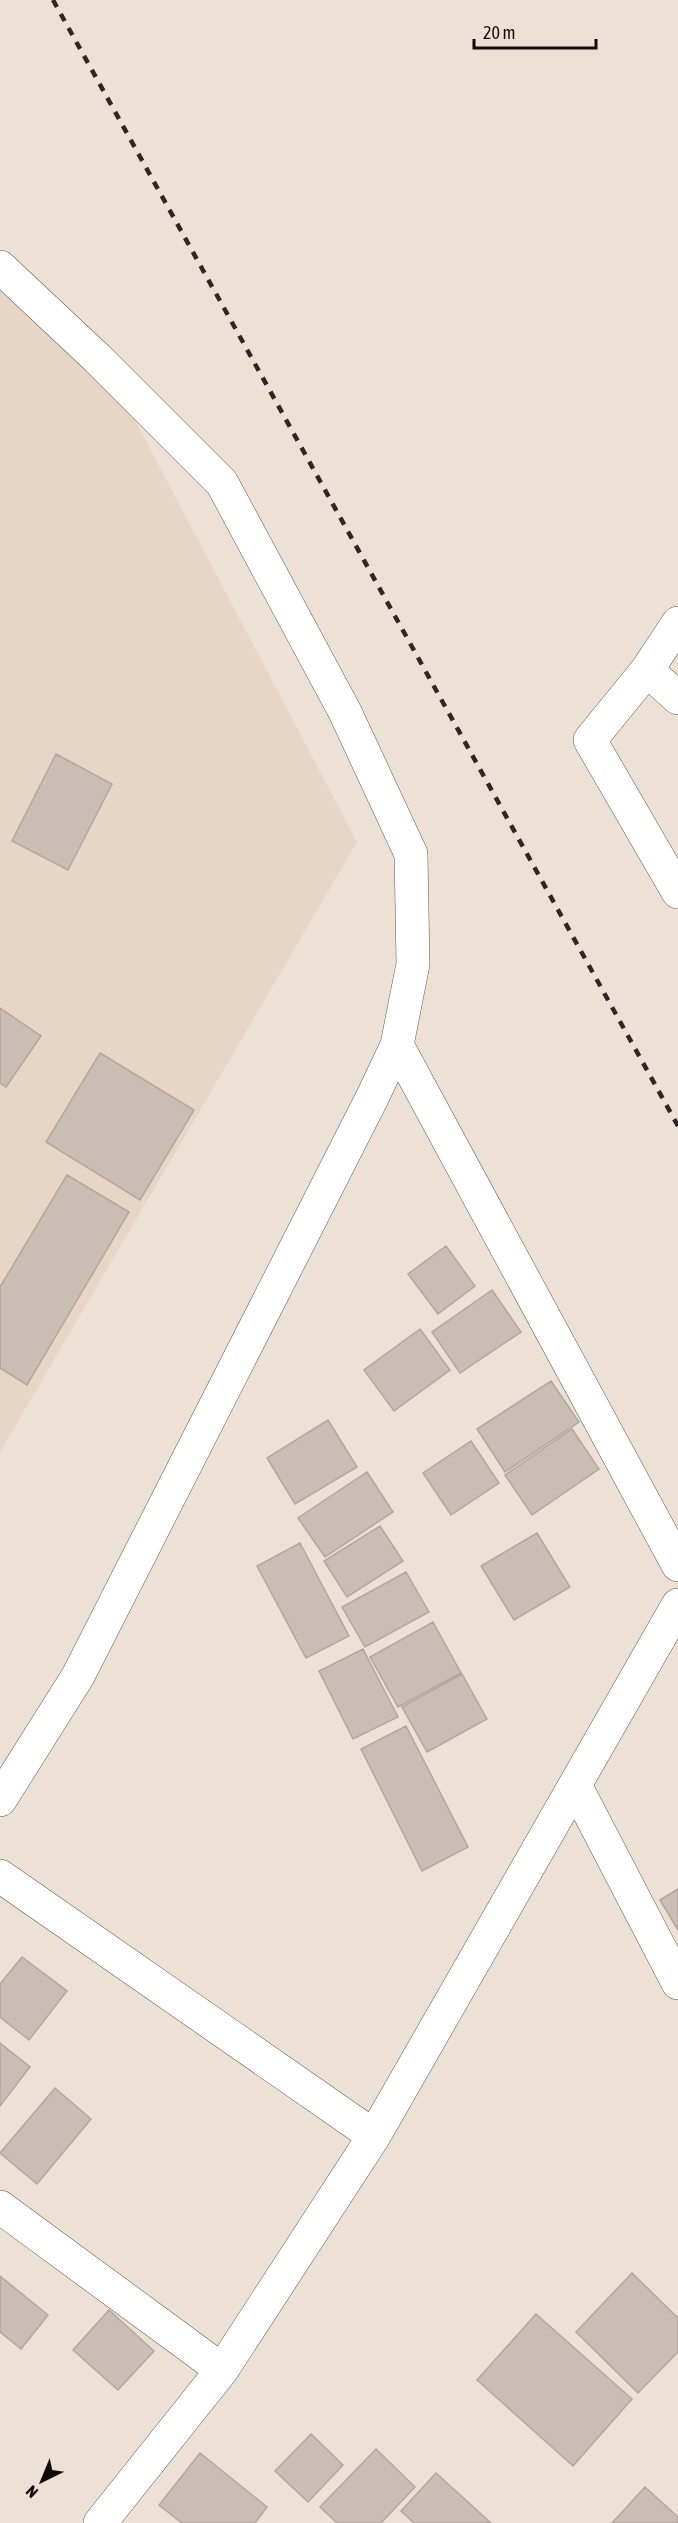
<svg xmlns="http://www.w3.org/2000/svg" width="678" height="2523" font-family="'Asap Condensed',sans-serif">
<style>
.built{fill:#e7d5c5}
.building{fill:#cabeb4;stroke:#b3a79d;stroke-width:1.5}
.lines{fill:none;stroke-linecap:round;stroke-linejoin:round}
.street-casing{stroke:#645950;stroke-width:34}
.street{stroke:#fff;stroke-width:33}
.rail{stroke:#2c2723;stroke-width:4.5;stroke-dasharray:8 8;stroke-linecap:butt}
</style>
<rect width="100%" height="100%" fill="#ede1d6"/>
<path class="built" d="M 0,274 L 107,367 L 357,842 L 0,1452 Z"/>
<path class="building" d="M 56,754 L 112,784 L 68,870 L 12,841 Z
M 0,1008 L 41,1036 L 6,1087 L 0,1083 Z
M 100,1053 L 194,1110 L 140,1200 L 46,1142 Z
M 67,1175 L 129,1212 L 27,1385 L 0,1368 L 0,1287 Z
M 446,1246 L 475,1286 L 438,1314 L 408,1274 Z
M 492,1290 L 521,1332 L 460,1373 L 432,1332 Z
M 420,1329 L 450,1370 L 394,1411 L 364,1370 Z
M 551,1381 L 579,1422 L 505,1472 L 477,1429 Z
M 328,1420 L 357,1467 L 295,1504 L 267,1458 Z
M 572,1429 L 599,1469 L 532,1515 L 505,1475 Z
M 471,1441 L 499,1483 L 451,1515 L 423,1473 Z
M 367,1472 L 393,1512 L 325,1557 L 298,1518 Z
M 380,1526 L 403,1561 L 347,1597 L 324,1561 Z
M 537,1533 L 570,1587 L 514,1620 L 481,1566 Z
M 300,1543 L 349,1636 L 306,1658 L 257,1566 Z
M 406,1572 L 429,1612 L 365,1647 L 342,1607 Z
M 433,1622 L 461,1673 L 398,1707 L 370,1657 Z
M 363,1649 L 398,1717 L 353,1739 L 319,1671 Z
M 462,1674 L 487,1719 L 427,1752 L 402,1707 Z
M 406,1726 L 468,1847 L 422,1871 L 361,1749 Z
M 678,1889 L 678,1930 L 660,1900 Z
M 22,1957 L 67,1991 L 29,2040 L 0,2017 L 0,1984 Z
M 0,2043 L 30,2067 L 0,2106 Z
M 55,2088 L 91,2119 L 37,2184 L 0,2153 Z
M 632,2273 L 678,2318 L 678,2352 L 638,2393 L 576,2332 Z
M 0,2276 L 48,2315 L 21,2349 L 0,2332 Z
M 109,2310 L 154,2351 L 118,2390 L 73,2350 Z
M 536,2314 L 632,2399 L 573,2466 L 477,2380 Z
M 311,2434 L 343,2465 L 308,2502 L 275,2471 Z
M 376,2449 L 415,2487 L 381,2523 L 337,2523 L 320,2507 Z
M 200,2453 L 267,2507 L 255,2523 L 182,2523 L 159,2505 Z
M 436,2473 L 491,2523 L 414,2523 L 401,2511 Z
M 645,2487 L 678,2517 L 678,2523 L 612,2523 Z"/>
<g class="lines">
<defs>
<path id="street" d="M 0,267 L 97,358 L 222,483 L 345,712 L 411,854 L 413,964 L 397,1045 L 373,1096 L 78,1676 L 0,1800
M 678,623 L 647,670 L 590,740 L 678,892
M 647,670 L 678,698
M 397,1045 L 678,1565
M 575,1785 L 678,1983
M 0,1876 L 374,2136
M 0,2207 L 222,2370
M 100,2523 L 222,2370 L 374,2136 L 678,1605"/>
</defs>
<use href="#street" class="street-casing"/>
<use href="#street" class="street"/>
<path class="rail" d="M 53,0 L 678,1126"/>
</g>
<g transform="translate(42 2481) rotate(223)" stroke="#ede1d6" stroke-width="4.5" paint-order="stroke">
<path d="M0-4.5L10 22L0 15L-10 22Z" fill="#0f0b08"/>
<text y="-9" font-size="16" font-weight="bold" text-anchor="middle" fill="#0f0b08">N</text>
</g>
<path d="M474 39v9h122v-9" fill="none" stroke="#0f0b08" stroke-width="3"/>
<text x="483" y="39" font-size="18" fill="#0f0b08" stroke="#ede1d6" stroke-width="4.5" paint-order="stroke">20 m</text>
</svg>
